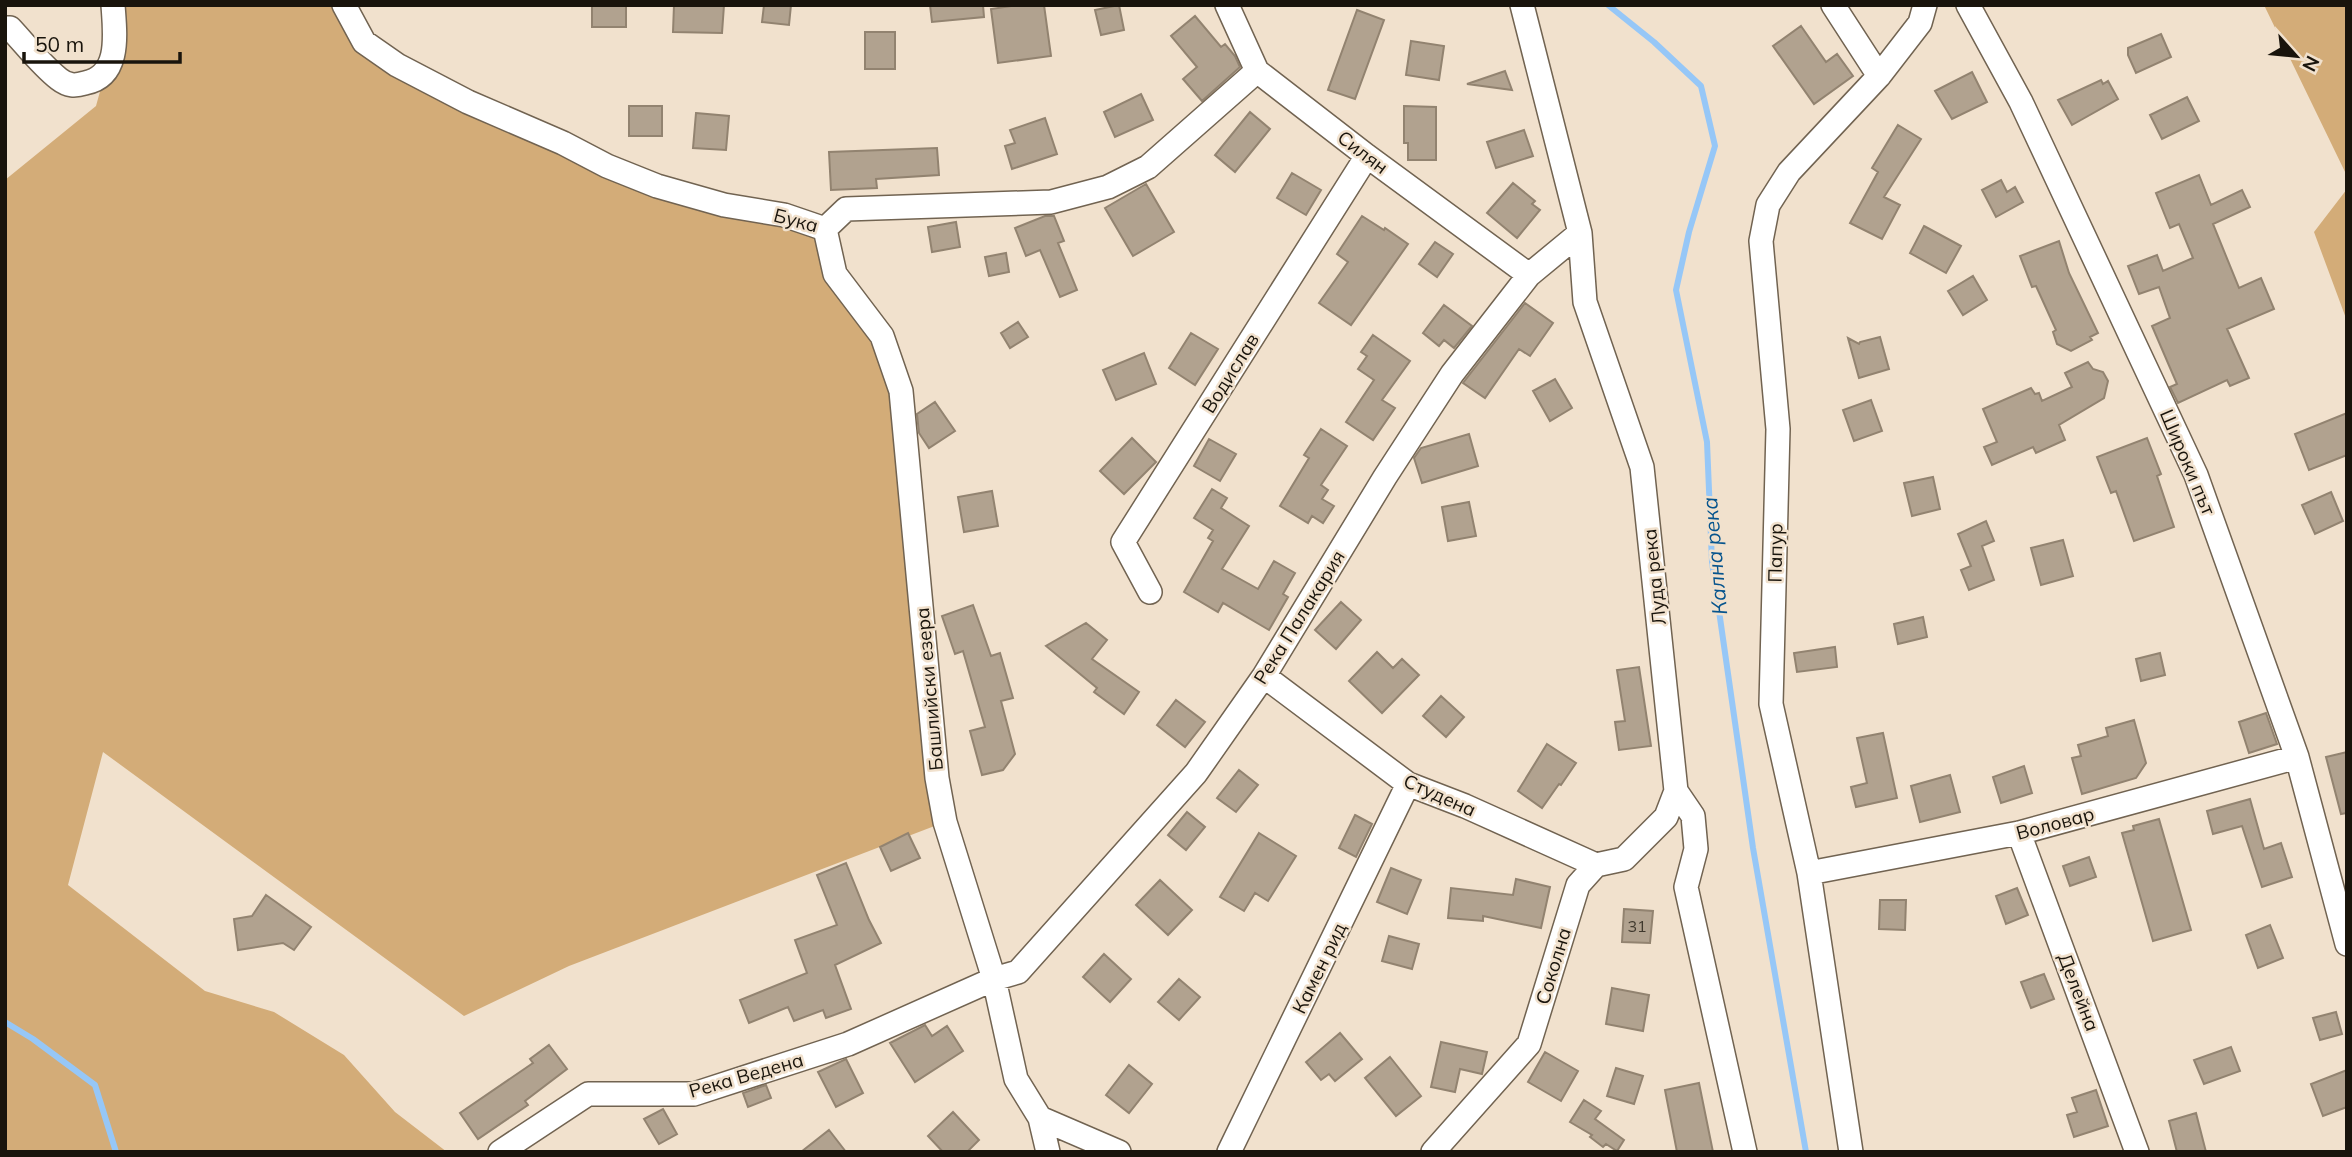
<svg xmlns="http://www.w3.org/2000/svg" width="2352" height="1157" font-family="Mulish,sans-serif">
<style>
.green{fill:#d3ac78}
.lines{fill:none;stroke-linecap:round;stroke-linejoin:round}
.stream{stroke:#96c7f7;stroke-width:6}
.building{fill:#b1a28f;stroke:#928370;stroke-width:2}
.minor-casing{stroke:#716351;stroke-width:26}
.minor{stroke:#fff;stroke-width:23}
.labels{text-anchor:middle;stroke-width:5;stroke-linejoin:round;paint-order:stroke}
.number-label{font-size:16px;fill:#3f382d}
.street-label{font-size:19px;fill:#19140c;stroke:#f1e1cd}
.water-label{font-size:21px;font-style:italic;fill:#06548d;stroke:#f1e1cd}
</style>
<rect width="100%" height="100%" fill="#f1e1cd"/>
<path class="green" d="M 113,5 L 345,5 L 364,42 L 607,166 L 825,229 L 901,391 L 945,822 L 569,966 L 464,1016 L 103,752 L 68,885 L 205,991 L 274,1012 L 344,1055 L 395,1112 L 447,1152 L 5,1152 L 5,180 L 96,106 L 115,37 Z
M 2264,5 L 2347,7 L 2347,176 Z
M 2347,189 L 2347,321 L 2314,232 Z"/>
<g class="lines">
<path class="stream" d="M 1608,5 L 1654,42 L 1701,86 L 1715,146 L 1689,232 L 1676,290 L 1707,442 L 1712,562 L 1753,848 L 1806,1152
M 5,1022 L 33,1039 L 95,1085 L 116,1152"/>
</g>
<path class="building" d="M 592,5 L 626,5 L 626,27 L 592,27 Z
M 674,5 L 724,5 L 722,33 L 673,32 Z
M 764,5 L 791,5 L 789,25 L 762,22 Z
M 930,5 L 983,5 L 984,17 L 932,22 Z
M 1018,5 L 1044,5 L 1051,56 L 998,63 L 991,9 Z
M 1119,5 L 1124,30 L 1101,35 L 1095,10 Z
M 1357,10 L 1384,20 L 1355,99 L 1328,90 Z
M 1195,16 L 1221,47 L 1225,44 L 1235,56 L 1240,67 L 1202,101 L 1183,79 L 1197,67 L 1171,36 Z
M 1801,26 L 1826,62 L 1837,54 L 1853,76 L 1814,104 L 1773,46 Z
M 865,32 L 895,32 L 895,69 L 865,69 Z
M 2161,34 L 2171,57 L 2136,73 L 2128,55 L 2128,48 Z
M 1411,41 L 1444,46 L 1439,80 L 1406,75 Z
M 1505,71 L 1512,90 L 1467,84 Z
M 1972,72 L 1987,102 L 1952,119 L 1935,91 Z
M 2101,80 L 2103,84 L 2108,81 L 2118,99 L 2072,125 L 2058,100 Z
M 1141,94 L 1153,120 L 1115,137 L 1104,112 Z
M 2187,97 L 2199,121 L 2162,139 L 2150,115 Z
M 629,106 L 662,106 L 662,136 L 629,136 Z
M 1404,106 L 1436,107 L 1436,160 L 1408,160 L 1408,143 L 1404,143 Z
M 1250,112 L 1270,129 L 1235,172 L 1215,155 Z
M 696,113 L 729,116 L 726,150 L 693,148 Z
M 1045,118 L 1057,154 L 1012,169 L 1005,146 L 1015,143 L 1010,130 Z
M 1898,125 L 1921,139 L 1884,197 L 1900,205 L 1882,239 L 1850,223 L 1878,172 L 1872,168 Z
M 1524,130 L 1533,156 L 1496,168 L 1487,142 Z
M 937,148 L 939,175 L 876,179 L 877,188 L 831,190 L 829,152 Z
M 1292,173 L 1321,190 L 1306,215 L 1277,198 Z
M 2199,175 L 2211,205 L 2242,190 L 2250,207 L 2213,224 L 2239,288 L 2261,278 L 2274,309 L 2227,329 L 2249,378 L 2230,386 L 2227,380 L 2178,403 L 2170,387 L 2177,384 L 2152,326 L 2170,318 L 2159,287 L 2139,294 L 2128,266 L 2157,255 L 2163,271 L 2193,258 L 2179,224 L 2170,228 L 2156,193 Z
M 2001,180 L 2007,192 L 2015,187 L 2023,202 L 1996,217 L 1982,190 Z
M 1513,183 L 1535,201 L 1532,204 L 1540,210 L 1517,238 L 1487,213 Z
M 1146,184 L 1174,232 L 1133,256 L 1105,208 Z
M 1045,216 L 1054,216 L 1064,241 L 1058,243 L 1077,290 L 1060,297 L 1040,250 L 1026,256 L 1015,228 Z
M 1362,216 L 1384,230 L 1385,228 L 1408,244 L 1351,325 L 1319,303 L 1348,262 L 1337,254 Z
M 956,222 L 960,247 L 932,252 L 928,227 Z
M 1924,226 L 1961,246 L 1946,273 L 1910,253 Z
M 2059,241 L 2069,273 L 2098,333 L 2090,337 L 2092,340 L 2071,351 L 2057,344 L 2053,332 L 2056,330 L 2036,286 L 2032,287 L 2020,256 Z
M 1435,242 L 1453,254 L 1437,277 L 1419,264 Z
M 1006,253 L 1009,272 L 989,276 L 985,257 Z
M 1973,276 L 1987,300 L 1963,315 L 1948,291 Z
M 1525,303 L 1553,323 L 1530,356 L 1519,349 L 1485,398 L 1463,383 Z
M 1444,305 L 1472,326 L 1454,348 L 1444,340 L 1439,346 L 1423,333 Z
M 1018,322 L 1028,337 L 1010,348 L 1001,333 Z
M 1191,333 L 1218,349 L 1195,385 L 1169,368 Z
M 1373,335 L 1410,361 L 1382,400 L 1395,408 L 1373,440 L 1346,422 L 1374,380 L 1358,369 L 1367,356 L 1361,352 Z
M 1880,337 L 1889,369 L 1859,378 L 1848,338 L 1859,344 L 1860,342 Z
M 1144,353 L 1156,384 L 1116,400 L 1103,370 Z
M 2088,362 L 2093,369 L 2103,372 L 2108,381 L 2104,398 L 2059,425 L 2065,440 L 2036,453 L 2033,447 L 1992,465 L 1984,447 L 1997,442 L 1983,409 L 2031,388 L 2035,394 L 2039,393 L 2042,401 L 2072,387 L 2065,373 Z
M 1555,379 L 1572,408 L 1550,421 L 1533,391 Z
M 1871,400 L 1882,431 L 1854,441 L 1843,410 Z
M 935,402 L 955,431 L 929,448 L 919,433 L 917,414 Z
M 2347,413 L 2347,455 L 2309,470 L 2295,434 Z
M 1321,429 L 1347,446 L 1321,485 L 1328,490 L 1322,499 L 1334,506 L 1323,523 L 1312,516 L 1308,523 L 1280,506 L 1309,458 L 1304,455 Z
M 1469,434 L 1478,466 L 1422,483 L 1414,458 L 1421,448 Z
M 1132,438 L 1156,462 L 1124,494 L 1100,471 Z
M 2147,438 L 2161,474 L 2157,476 L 2174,527 L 2134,541 L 2116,491 L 2111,493 L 2097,457 Z
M 1209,439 L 1236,454 L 1220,481 L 1194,466 Z
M 1933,477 L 1940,509 L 1912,516 L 1904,483 Z
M 1212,489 L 1227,498 L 1221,508 L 1249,526 L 1222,569 L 1258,589 L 1274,561 L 1295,573 L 1283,594 L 1288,597 L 1269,630 L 1223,603 L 1218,612 L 1184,592 L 1213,541 L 1208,538 L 1213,530 L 1194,518 Z
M 992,491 L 998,526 L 964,532 L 958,497 Z
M 2331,492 L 2343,521 L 2315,534 L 2302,505 Z
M 1469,502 L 1476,536 L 1448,541 L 1442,507 Z
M 1986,521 L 1994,541 L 1982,546 L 1994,580 L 1969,590 L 1961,570 L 1971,566 L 1958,534 Z
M 2063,540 L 2073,576 L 2041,585 L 2031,548 Z
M 1341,602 L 1361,620 L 1336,649 L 1315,630 Z
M 973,605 L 991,656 L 1000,653 L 1013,698 L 1001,701 L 1015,754 L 1003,770 L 982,775 L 970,731 L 985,727 L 963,651 L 955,654 L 942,616 Z
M 1923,617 L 1927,637 L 1898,644 L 1894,624 Z
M 1086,623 L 1107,640 L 1092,659 L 1139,692 L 1124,714 L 1094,692 L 1097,688 L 1046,646 Z
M 1835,647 L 1837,667 L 1797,672 L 1794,653 Z
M 1377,652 L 1393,668 L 1402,659 L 1419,675 L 1382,713 L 1349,681 Z
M 2160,653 L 2165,675 L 2141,681 L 2136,659 Z
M 1639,667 L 1651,746 L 1619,750 L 1615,722 L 1625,721 L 1617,670 Z
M 1441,696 L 1464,717 L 1446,737 L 1423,716 Z
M 1176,700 L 1205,722 L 1185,747 L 1157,725 Z
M 2266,713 L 2277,744 L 2249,753 L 2239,722 Z
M 2134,720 L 2146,763 L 2136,778 L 2082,794 L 2072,758 L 2081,756 L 2078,745 L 2108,736 L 2106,728 Z
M 1883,733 L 1897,798 L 1856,807 L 1851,787 L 1867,783 L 1857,738 Z
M 1547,744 L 1576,763 L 1561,785 L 1559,784 L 1542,808 L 1518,791 Z
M 2347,752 L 2347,813 L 2341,814 L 2326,757 Z
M 2024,766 L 2032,793 L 2001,803 L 1993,777 Z
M 1239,770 L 1258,785 L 1236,812 L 1217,798 Z
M 1950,775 L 1960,812 L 1920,822 L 1911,786 Z
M 2250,799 L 2264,849 L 2281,843 L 2292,877 L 2262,887 L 2242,826 L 2213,834 L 2207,811 Z
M 1187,812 L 1205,827 L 1186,850 L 1168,835 Z
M 1355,815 L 1372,824 L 1356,857 L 1339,848 Z
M 2159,819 L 2191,930 L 2153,941 L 2122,833 L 2134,830 L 2133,826 Z
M 908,833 L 920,858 L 891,871 L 880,847 Z
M 1259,833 L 1296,856 L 1268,901 L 1255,893 L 1244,911 L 1220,897 Z
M 2089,857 L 2096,877 L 2070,886 L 2063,866 Z
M 846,863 L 869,920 L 881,943 L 835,965 L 851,1009 L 826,1018 L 823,1010 L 794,1021 L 788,1007 L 749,1023 L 740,1000 L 807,973 L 795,940 L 837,925 L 817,875 Z
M 1391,868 L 1421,880 L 1407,914 L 1377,902 Z
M 1516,879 L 1550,887 L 1541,928 L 1483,916 L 1483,921 L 1448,918 L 1451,888 L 1513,895 Z
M 1160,880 L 1192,910 L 1168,935 L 1136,905 Z
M 2017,888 L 2028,915 L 2006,924 L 1996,896 Z
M 266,895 L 311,927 L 294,950 L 283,943 L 238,950 L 234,919 L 252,916 Z
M 1880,900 L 1906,900 L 1905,930 L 1879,929 Z
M 1624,909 L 1653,911 L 1650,943 L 1622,942 Z
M 2270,925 L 2283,958 L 2258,968 L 2246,935 Z
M 1389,936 L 1419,944 L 1412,969 L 1382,961 Z
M 1104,954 L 1131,979 L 1110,1002 L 1083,977 Z
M 2044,974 L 2054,999 L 2031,1008 L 2021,982 Z
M 1179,979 L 1200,997 L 1179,1020 L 1158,1002 Z
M 1612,988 L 1649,995 L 1643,1031 L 1606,1024 Z
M 2336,1012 L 2342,1034 L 2320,1040 L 2313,1018 Z
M 925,1025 L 932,1036 L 947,1026 L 963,1051 L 915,1082 L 890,1043 Z
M 1340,1033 L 1362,1059 L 1335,1081 L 1329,1074 L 1321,1080 L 1306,1062 Z
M 1441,1042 L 1487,1052 L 1482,1074 L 1460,1069 L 1455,1092 L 1431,1087 Z
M 549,1045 L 567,1069 L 525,1101 L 528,1105 L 478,1139 L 460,1113 L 533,1063 L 530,1059 Z
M 2231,1047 L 2240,1071 L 2204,1084 L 2194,1060 Z
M 1545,1052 L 1578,1071 L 1561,1101 L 1528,1082 Z
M 1390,1057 L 1421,1096 L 1396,1116 L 1365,1078 Z
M 846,1059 L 863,1093 L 836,1107 L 818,1072 Z
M 1129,1065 L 1152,1084 L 1129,1113 L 1106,1095 Z
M 1616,1068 L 1643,1076 L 1634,1104 L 1607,1096 Z
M 2347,1070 L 2347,1107 L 2323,1116 L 2311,1084 Z
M 1699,1083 L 1713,1152 L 1677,1152 L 1665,1090 Z
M 766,1085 L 771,1098 L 748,1107 L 743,1093 Z
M 2096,1090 L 2108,1126 L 2074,1137 L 2067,1115 L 2077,1112 L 2072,1098 Z
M 1584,1100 L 1601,1111 L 1595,1119 L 1624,1140 L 1617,1151 L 1606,1144 L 1603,1147 L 1590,1137 L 1592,1135 L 1570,1122 Z
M 663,1109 L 677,1134 L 659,1144 L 644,1119 Z
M 953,1112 L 979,1140 L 967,1152 L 943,1152 L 928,1136 Z
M 2196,1113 L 2206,1152 L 2177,1152 L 2169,1121 Z
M 829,1130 L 846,1152 L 801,1152 Z"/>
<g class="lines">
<defs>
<path id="minor" d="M 344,5 L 364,42 L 397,65 L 468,102 L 563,143 L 607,166 L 657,186 L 724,205 L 784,215 L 825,229
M 1227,5 L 1257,71 L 1367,156 L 1529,275
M 1522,5 L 1580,233 L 1585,302 L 1642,467 L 1676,791 L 1693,816 L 1696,849 L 1686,887 L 1745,1152
M 1833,5 L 1879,76
M 1968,5 L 2021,102 L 2196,475 L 2297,757 L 2347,944
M 5,28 L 10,28 C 26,45 41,65 59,79 C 68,86 75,86 85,83 C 121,76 115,34 113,5
M 825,229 L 835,274 L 882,336 L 901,391 L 937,778 L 945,822 L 994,979 L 1016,1079 L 1040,1118 L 1048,1152
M 825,229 L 846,209 L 1051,202 L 1108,187 L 1148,167 L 1257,71
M 1150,592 L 1123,542 L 1367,156
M 1264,676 L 1408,784 L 1465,806 L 1596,865
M 2019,833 L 2137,1152
M 1809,873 L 2019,833 L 2297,757
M 1040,1118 L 1119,1152
M 500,1152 L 588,1094 L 694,1094 L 848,1044 L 994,979 L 1018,972 L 1196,773 L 1264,676 L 1385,477 L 1452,374 L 1529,275 L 1580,233
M 1229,1152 L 1408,784
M 1433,1152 L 1529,1044 L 1578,885 L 1596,865 L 1624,859 L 1666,817 L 1676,791
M 1851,1152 L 1809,873 L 1771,704 L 1778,429 L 1761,241 L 1768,205 L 1789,172 L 1879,76 L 1920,23 L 1925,5"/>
</defs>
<use href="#minor" class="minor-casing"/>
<use href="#minor" class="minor"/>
</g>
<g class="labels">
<g class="number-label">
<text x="1637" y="932">31</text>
</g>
<g class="street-label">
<text transform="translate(1363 152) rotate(37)" y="7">Силян</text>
<text transform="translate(796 220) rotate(15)" y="7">Бука</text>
<text transform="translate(1230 373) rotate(-58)" y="7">Водислав</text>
<text transform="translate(2188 462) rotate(67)" y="7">Широки път</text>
<text transform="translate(1775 553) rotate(-89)" y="7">Папур</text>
<text transform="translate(1654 577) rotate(-96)" y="7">Луда река</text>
<text transform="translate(1299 617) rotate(-58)" y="7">Река Палакария</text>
<text transform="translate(929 689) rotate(-95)" y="7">Башлийски езера</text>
<text transform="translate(1440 795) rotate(24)" y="7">Студена</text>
<text transform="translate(2055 823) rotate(-15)" y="7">Воловар</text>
<text transform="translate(1553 966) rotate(-73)" y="7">Соколна</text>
<text transform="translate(1319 968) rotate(-64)" y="7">Камен рид</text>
<text transform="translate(2079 992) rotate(69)" y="7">Делейна</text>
<text transform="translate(746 1075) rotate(-16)" y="7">Река Ведена</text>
</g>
<g class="water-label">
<text transform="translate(1715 556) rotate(-95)" y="7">Кална река</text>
</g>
</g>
<rect width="2352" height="1157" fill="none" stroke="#19140c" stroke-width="14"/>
<g transform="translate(2296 56) rotate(117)" stroke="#f1e1cd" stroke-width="5" paint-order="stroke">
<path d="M0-5L12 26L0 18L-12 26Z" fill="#19140c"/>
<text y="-10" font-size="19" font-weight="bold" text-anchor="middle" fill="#19140c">N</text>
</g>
<path d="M24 52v10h156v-10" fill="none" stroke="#19140c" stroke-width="3.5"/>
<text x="35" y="52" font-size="21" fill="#19140c" stroke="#f1e1cd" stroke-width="5" paint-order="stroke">50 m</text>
</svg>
